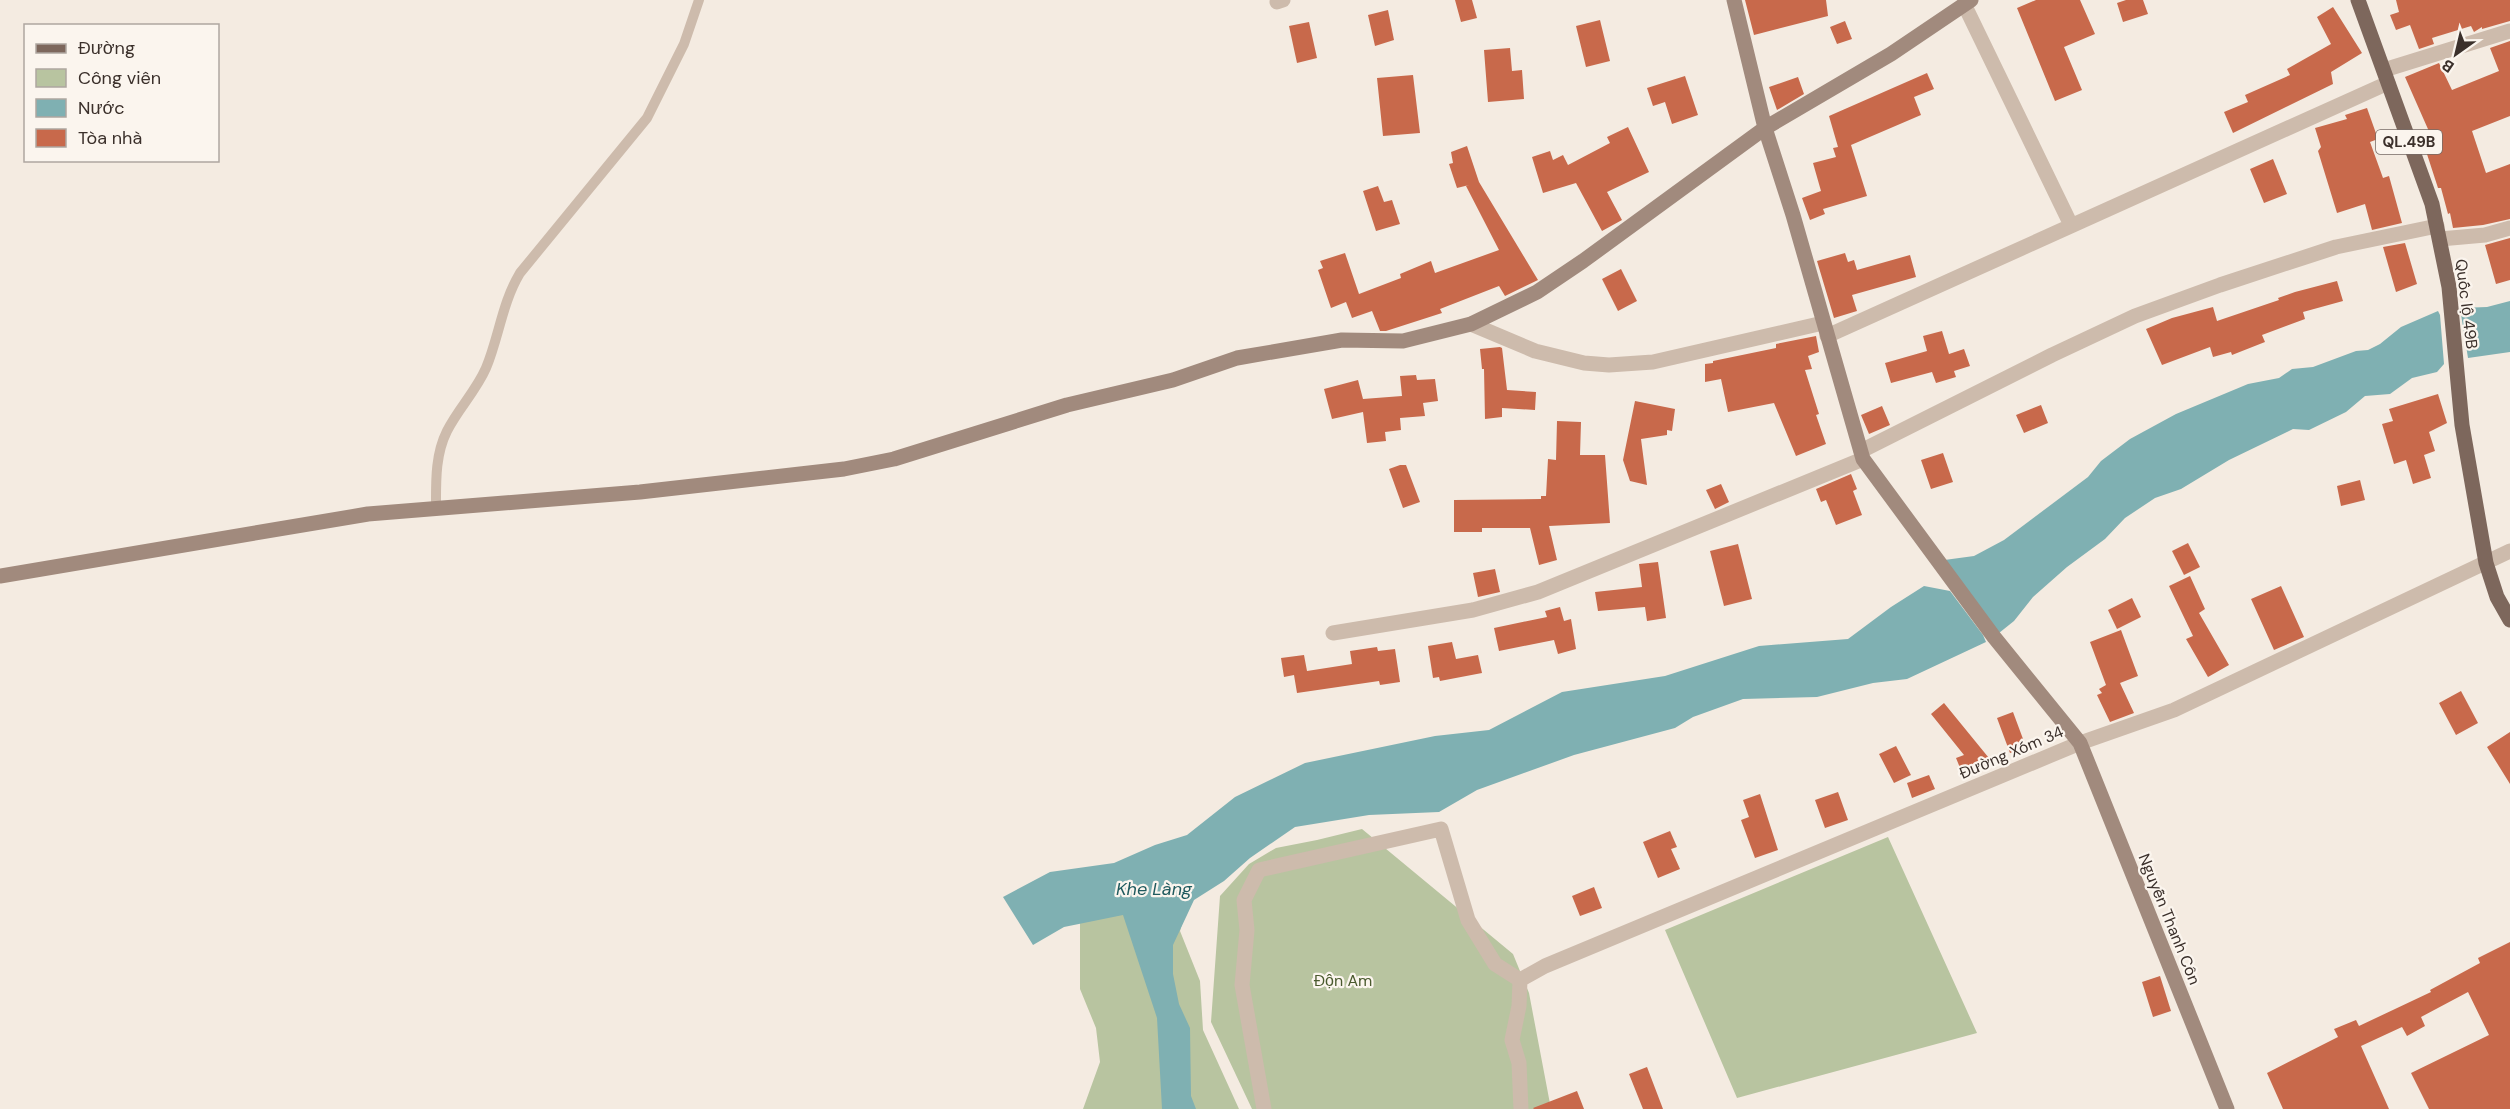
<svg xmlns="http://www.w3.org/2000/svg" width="2510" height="1109" font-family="'DM Sans',sans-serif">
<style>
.green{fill:#b8c4a0}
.water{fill:#7fb0b2}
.building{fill:#c8694b}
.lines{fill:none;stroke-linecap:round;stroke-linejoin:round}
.lane{stroke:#cdbbac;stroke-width:10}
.street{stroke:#cdbbac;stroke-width:15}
.secondary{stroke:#a18a7d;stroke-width:15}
.primary{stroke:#7d675c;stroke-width:15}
.labels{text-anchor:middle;stroke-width:4.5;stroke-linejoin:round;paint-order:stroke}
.shield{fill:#fbf5ee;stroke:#756b66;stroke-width:1.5}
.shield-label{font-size:15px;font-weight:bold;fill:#3b302b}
.street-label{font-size:16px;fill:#3b302b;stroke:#fbf5ee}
.park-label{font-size:16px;fill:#4a5a2e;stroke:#fbf5ee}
.water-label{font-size:18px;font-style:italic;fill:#1f5a5e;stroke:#fbf5ee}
</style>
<rect width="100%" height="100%" fill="#f4ebe1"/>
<path class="green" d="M 1362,829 L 1513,954 L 1529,993 L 1551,1109 L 1252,1109 L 1211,1022 L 1220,896 L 1249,864 L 1276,848 L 1317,840 Z
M 1888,837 L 1977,1033 L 1737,1098 L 1665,930 Z
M 1205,844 L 1180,931 L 1200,981 L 1203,1030 L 1239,1109 L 1083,1109 L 1100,1062 L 1096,1028 L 1080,989 L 1080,899 Z"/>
<path class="water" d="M 2510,301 L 2510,352 L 2468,358 L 2460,308 L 2487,307 Z
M 2438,311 L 2440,315 L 2444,364 L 2437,372 L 2412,378 L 2390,394 L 2365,396 L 2346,412 L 2309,430 L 2293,429 L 2229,460 L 2181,489 L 2155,498 L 2125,518 L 2105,539 L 2067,567 L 2033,597 L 2014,621 L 1994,637 L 1937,561 L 1974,556 L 2004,540 L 2088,477 L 2101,461 L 2130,439 L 2176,414 L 2248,384 L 2279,378 L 2292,369 L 2313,367 L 2356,351 L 2368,350 L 2380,344 L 2401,327 Z
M 1924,586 L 1950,591 L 1983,635 L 1986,642 L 1907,679 L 1873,683 L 1817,697 L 1743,699 L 1693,717 L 1675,728 L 1574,755 L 1477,790 L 1439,812 L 1369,815 L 1295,827 L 1250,858 L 1224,881 L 1194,900 L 1173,945 L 1173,974 L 1179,1004 L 1190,1028 L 1191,1096 L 1196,1109 L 1162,1109 L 1157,1018 L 1123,915 L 1064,927 L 1033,945 L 1003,897 L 1050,872 L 1114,863 L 1155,845 L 1187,835 L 1235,797 L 1305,763 L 1435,736 L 1489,730 L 1562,692 L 1665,676 L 1759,646 L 1848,639 L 1891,607 Z"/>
<path class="building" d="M 1455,0 L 1472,0 L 1477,18 L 1461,22 Z
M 1745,0 L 1826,0 L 1828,16 L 1754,35 Z
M 2036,0 L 2080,0 L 2095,34 L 2064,47 L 2082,90 L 2055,101 L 2017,8 Z
M 2126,0 L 2143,0 L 2148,14 L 2123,22 L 2117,3 Z
M 2396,0 L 2510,0 L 2510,21 L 2482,29 L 2482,27 L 2474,32 L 2471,26 L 2432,38 L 2434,44 L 2419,49 L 2410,25 L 2396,30 L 2390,15 L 2399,12 Z
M 2333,7 L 2362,53 L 2331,72 L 2333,84 L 2233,133 L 2224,112 L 2248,102 L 2245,95 L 2290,75 L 2287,69 L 2331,44 L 2317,17 Z
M 1388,10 L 1394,40 L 1375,46 L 1368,15 Z
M 1600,20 L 1610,61 L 1586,67 L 1576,26 Z
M 1845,21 L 1852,39 L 1837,44 L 1830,27 Z
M 1309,22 L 1317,58 L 1297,63 L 1289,26 Z
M 2510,41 L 2510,116 L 2472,131 L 2486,173 L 2510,164 L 2510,219 L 2483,225 L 2453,228 L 2450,213 L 2448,214 L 2441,188 L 2438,188 L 2425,148 L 2435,145 L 2405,77 L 2439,63 L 2452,90 L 2499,71 L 2490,48 Z
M 1510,48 L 1512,71 L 1522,70 L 1524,99 L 1488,102 L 1484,50 Z
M 1927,73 L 1934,89 L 1914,97 L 1921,115 L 1851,145 L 1867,196 L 1823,209 L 1825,214 L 1810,220 L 1802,198 L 1821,191 L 1813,163 L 1836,157 L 1833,148 L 1838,147 L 1829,116 Z
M 1413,75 L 1420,133 L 1383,136 L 1377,78 Z
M 1685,76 L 1698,115 L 1672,124 L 1665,102 L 1653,106 L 1647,88 Z
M 1798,77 L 1804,94 L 1777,110 L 1769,87 Z
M 2367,108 L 2378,139 L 2370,142 L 2383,178 L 2389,176 L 2402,223 L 2372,230 L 2365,204 L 2337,213 L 2318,151 L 2321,147 L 2315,128 L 2347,119 L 2345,115 Z
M 1628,127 L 1649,172 L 1607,192 L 1622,220 L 1602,231 L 1576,183 L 1543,193 L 1532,157 L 1550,151 L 1553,160 L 1563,155 L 1568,165 L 1610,143 L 1607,137 Z
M 1467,146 L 1479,182 L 1538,280 L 1505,296 L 1499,286 L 1440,309 L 1442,313 L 1386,331 L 1380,331 L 1372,311 L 1352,318 L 1346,302 L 1331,308 L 1318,270 L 1323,268 L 1320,261 L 1345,253 L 1359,294 L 1401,278 L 1400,274 L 1431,261 L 1435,273 L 1499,250 L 1466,186 L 1469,185 L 1457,188 L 1449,164 L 1453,163 L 1451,152 Z
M 2273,159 L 2287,194 L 2264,203 L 2250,169 Z
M 1378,186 L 1384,202 L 1392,200 L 1400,224 L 1376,231 L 1363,191 Z
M 2510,238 L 2510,280 L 2496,284 L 2485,245 Z
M 2405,243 L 2417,284 L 2396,292 L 2383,247 Z
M 1845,253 L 1848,262 L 1854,260 L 1857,270 L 1910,255 L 1916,277 L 1852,295 L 1857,311 L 1834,318 L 1817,261 Z
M 1621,269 L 1637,301 L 1618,311 L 1602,279 Z
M 2337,281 L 2343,301 L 2303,312 L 2305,319 L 2262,335 L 2265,342 L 2232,355 L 2231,352 L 2213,357 L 2210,347 L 2162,365 L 2146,329 L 2172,318 L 2213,307 L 2217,321 L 2279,300 L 2278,298 L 2295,292 Z
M 1942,331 L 1949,354 L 1964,349 L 1970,366 L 1954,371 L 1956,377 L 1936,383 L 1932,372 L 1891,383 L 1885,363 L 1927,351 L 1923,336 Z
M 1816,336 L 1819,352 L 1808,356 L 1812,369 L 1805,370 L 1819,414 L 1816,415 L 1826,444 L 1796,456 L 1774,403 L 1728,412 L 1721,379 L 1705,382 L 1705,364 L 1713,363 L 1713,361 L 1776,348 L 1776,344 Z
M 1500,347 L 1502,348 L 1507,390 L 1536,392 L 1535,410 L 1502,408 L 1502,417 L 1485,419 L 1484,369 L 1482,369 L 1480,349 Z
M 1416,375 L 1417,380 L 1435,379 L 1438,401 L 1423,403 L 1425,416 L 1400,418 L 1401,430 L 1385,432 L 1386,441 L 1367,443 L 1363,412 L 1332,419 L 1324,389 L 1358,380 L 1363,399 L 1402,396 L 1400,376 Z
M 2438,394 L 2447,423 L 2429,432 L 2435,451 L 2424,455 L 2431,478 L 2413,484 L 2406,460 L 2394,464 L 2382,424 L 2393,421 L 2389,409 Z
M 1635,401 L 1675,409 L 1672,431 L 1667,430 L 1667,435 L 1641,439 L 1647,485 L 1630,481 L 1623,460 Z
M 2041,405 L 2048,423 L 2024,433 L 2016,415 Z
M 1882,406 L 1890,425 L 1869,434 L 1861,415 Z
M 1557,421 L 1581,422 L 1580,455 L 1605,455 L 1610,523 L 1549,526 L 1557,560 L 1539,565 L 1530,528 L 1482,528 L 1482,532 L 1454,532 L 1454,500 L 1541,499 L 1541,496 L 1546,496 L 1548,459 L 1556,460 Z
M 1943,453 L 1953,482 L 1931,489 L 1921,460 Z
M 1400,465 L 1406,465 L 1420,502 L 1403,508 L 1389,469 Z
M 1851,474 L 1857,489 L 1853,491 L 1862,515 L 1836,525 L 1826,500 L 1821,502 L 1816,489 Z
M 2360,480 L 2365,500 L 2341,506 L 2337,486 Z
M 1721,484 L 1729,502 L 1715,509 L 1706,490 Z
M 2188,543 L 2200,567 L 2184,575 L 2172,551 Z
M 1738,544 L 1752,599 L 1724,606 L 1710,551 Z
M 1658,562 L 1666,618 L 1647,621 L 1645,607 L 1598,611 L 1595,592 L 1642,587 L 1639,564 Z
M 1495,569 L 1500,592 L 1478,597 L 1473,573 Z
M 2190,576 L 2205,609 L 2199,613 L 2229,665 L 2208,677 L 2186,639 L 2193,636 L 2169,586 Z
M 2281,586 L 2304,637 L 2274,650 L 2251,599 Z
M 2132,598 L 2141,617 L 2117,629 L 2108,610 Z
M 1560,607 L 1564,621 L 1571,619 L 1576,649 L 1558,654 L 1554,640 L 1499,651 L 1494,628 L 1547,617 L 1545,611 Z
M 2121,630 L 2138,676 L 2120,683 L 2134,713 L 2110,722 L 2097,695 L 2102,693 L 2099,689 L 2106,685 L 2090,642 Z
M 1452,642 L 1456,659 L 1478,655 L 1482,673 L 1440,681 L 1439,677 L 1433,678 L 1428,646 Z
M 1377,647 L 1378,651 L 1395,649 L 1400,682 L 1380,685 L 1379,681 L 1297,693 L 1294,675 L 1284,677 L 1281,658 L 1304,655 L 1307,671 L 1352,664 L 1350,651 Z
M 2461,691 L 2478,723 L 2456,735 L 2439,703 Z
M 1944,703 L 1993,763 L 1963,775 L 1956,758 L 1964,755 L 1931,714 Z
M 2013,712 L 2026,747 L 2010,753 L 1997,718 Z
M 2510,732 L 2510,784 L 2487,747 Z
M 1896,746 L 1911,775 L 1894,783 L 1879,754 Z
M 1929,775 L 1935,789 L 1912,798 L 1907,783 Z
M 1838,792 L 1848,820 L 1825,828 L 1815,800 Z
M 1760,794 L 1778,850 L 1755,858 L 1741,820 L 1749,817 L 1743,800 Z
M 1670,831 L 1677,847 L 1671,849 L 1680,869 L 1658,878 L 1643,842 Z
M 1594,887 L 1602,908 L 1580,916 L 1572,896 Z
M 2510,942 L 2510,1109 L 2429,1109 L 2411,1073 L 2489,1035 L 2468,992 L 2421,1017 L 2425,1026 L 2407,1036 L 2402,1027 L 2361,1046 L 2389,1109 L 2283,1109 L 2267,1073 L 2338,1037 L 2334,1029 L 2356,1020 L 2359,1026 L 2431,992 L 2430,990 L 2480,963 L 2478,958 Z
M 2160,976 L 2171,1011 L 2153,1017 L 2142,982 Z
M 1647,1067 L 1663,1109 L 1643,1109 L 1629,1074 Z
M 1577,1091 L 1584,1109 L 1534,1109 L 1533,1108 Z"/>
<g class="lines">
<path class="lane" d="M 436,508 C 436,482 435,455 447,431 C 458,409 476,391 486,368 C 499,337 502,303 520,273 L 647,118 L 684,44 L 699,0"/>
<path class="street" d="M 1277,2 L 1283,0
M 1964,4 L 2071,225
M 2384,70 L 2510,31
M 2440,239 L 2485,235 L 2510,228
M 1471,324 L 1535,351 L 1584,363 L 1609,365 L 1653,362 L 1823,323
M 1827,336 L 2388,83
M 1861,451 L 2052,355 L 2135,316 L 2220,285 L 2336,247 L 2437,226
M 1333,633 L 1473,610 L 1538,592 L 1863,459
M 1264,1109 L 1242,985 L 1247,930 L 1244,900 L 1259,870 L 1441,829 L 1468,920 L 1495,964 L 1520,980
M 1521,1109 L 1519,1063 L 1512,1040 L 1519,1006 L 1520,980 L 1545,966 L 2080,743 L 2174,710 L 2510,551"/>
<path class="secondary" d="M 1734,0 L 1765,128 L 1793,215 L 1863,459 L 1994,637 L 2080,743 L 2227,1109
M 0,576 L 368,514 L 640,492 L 844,469 L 894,459 L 1067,405 L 1173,380 L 1237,358 L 1342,340 L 1403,341 L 1471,324 L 1537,292 L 1583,261 L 1765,128 L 1891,54 L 1971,0"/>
<path class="primary" d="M 2358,0 L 2432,204 L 2449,287 L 2462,425 L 2486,563 L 2497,597 L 2510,620"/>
</g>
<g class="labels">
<rect class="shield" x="2376" y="130" width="66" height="24" rx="4.5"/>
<g class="shield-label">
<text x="2409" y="147">QL.49B</text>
</g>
<g class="street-label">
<text transform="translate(2467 304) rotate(83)" y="6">Quốc lộ 49B</text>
<text transform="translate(2011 752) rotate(-23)" y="6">Đường Xóm 34</text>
<text transform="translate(2170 919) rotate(68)" y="6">Nguyễn Thanh Côn</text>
</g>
<g class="park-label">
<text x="1343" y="986">Độn Am</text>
</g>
<g class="water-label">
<text x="1154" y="895">Khe Làng</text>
</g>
</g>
<rect x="24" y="24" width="195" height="138" fill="#fbf5ee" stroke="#aea6a0" stroke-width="1.5"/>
<rect x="36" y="44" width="30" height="9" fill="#7d675c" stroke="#aea6a0" stroke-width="1.5"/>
<text x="78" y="54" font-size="18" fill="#3b302b">Đường</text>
<rect x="36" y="69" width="30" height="18" fill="#b8c4a0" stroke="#aea6a0" stroke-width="1.5"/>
<text x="78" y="84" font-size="18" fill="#3b302b">Công viên</text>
<rect x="36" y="99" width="30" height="18" fill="#7fb0b2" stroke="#aea6a0" stroke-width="1.5"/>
<text x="78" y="114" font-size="18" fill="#3b302b">Nước</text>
<rect x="36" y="129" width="30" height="18" fill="#c8694b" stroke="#aea6a0" stroke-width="1.5"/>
<text x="78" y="144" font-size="18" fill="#3b302b">Tòa nhà</text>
<g transform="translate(2456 54) rotate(214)" stroke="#fbf5ee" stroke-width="4.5" paint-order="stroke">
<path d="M0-4.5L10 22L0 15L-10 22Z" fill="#3b302b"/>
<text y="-9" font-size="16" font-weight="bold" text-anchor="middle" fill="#3b302b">B</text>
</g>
</svg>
